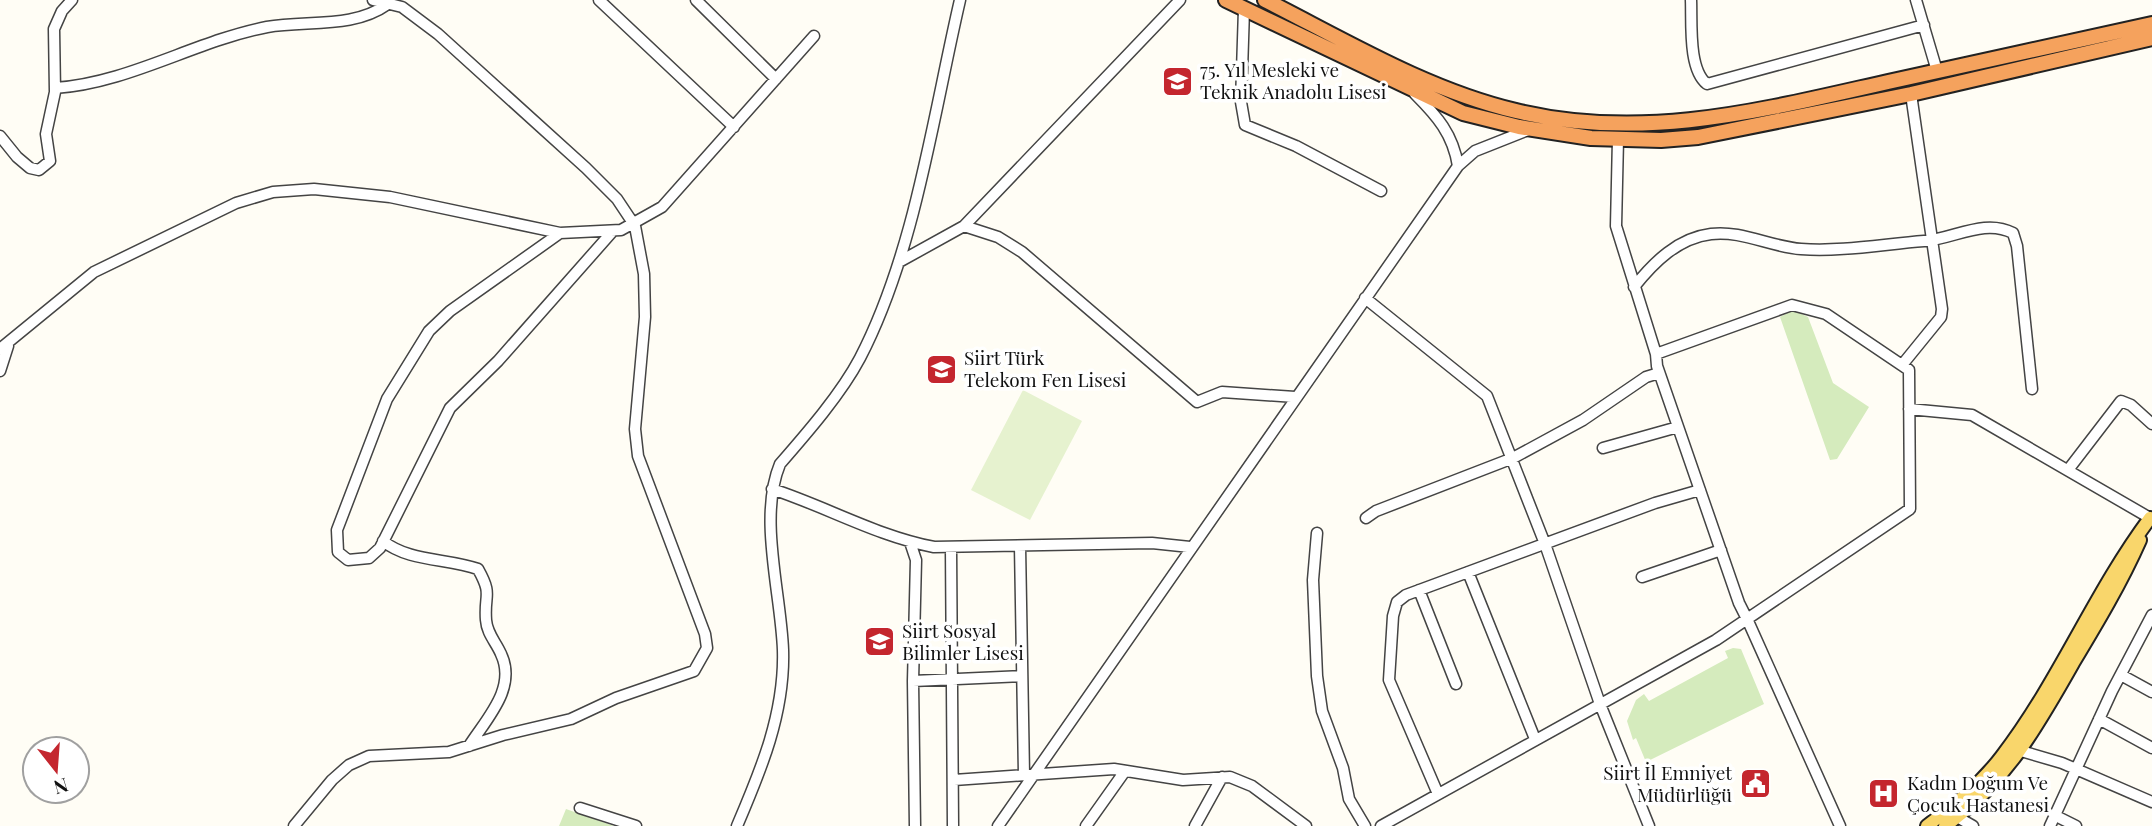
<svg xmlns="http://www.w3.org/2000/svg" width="2152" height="826" font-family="'Playfair Display',serif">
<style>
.green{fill:#d5ebbd}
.pitch{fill:#e6f2cf}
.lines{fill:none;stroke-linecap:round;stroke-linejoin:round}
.minor-casing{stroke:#444;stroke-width:13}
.major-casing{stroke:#222;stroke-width:16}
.highway-casing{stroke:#222;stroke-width:18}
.minor{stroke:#fff;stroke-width:10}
.major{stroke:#f9d66b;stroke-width:12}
.highway{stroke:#f5a25d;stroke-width:14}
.labels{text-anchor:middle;stroke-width:7;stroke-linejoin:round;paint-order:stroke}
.poi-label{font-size:19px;fill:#111;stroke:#fff;text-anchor:start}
</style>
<rect width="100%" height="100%" fill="#fffdf5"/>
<path class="green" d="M 1793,310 L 1808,317 L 1833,383 L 1869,407 L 1837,459 L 1830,460 L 1780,317 Z
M 1733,648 L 1741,649 L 1764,704 L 1646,762 L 1636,738 L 1633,740 L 1627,721 L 1636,700 L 1644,694 L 1649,701 L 1728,658 L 1725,651 Z
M 566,809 L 614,826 L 559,826 Z"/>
<path class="pitch" d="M 1023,390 L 1082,421 L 1030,520 L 971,490 Z"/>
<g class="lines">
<defs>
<path id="minor" d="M 599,0 L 734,127
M 696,0 L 776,79
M 1691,0 C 1692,23 1688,69 1707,84 L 1924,25
M 1916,0 L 1937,71
M 1244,9 L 1241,102 L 1245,125 L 1296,146 L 1381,191
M 55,88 C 129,83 195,41 267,27 C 308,20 353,29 388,4
M 1415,94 C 1437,116 1453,134 1458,166 L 1475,151 L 1528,130
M 0,136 L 17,157 L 30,168 L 39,170 L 50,161 L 46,134 L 55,92 L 54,29 L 62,11 L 72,0
M 1618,139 L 1616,226 L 1656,354
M 964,226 L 1180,0
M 560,233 L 450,311 L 429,331 L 387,399 L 337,530 L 338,552 L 348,560 L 369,558 L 380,548 L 450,408 L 498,361 L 612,232
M 899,262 L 964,226 L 998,237 L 1022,252 L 1197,402 L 1222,392 L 1295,397
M 1634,287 C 1654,262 1678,238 1711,234 C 1741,230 1771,247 1801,249 C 1841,252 1884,244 1924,241 C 1954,239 1984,218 2013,233 L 2017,246 L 2032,389
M 1365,298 L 1487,396 L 1545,544 L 1600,704 L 1649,826
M 0,349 L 94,272 L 236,203 L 273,192 L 314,189 L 390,197 L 560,233 L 621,230 L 662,207 L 814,36
M 1902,365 L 1941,317 L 1942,309 L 1911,94
M 0,371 L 8,346
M 1909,409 L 1972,415 L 2150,518
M 1603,448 L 1678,427
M 2068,470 L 2121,401 L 2131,405 L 2152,424
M 772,489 C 827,507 877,536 934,547 L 1152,543 L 1190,547
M 1366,518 L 1376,511 L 1513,458 L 1583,420 L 1646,377 L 1659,373
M 1317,533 L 1313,580 L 1317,676 L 1322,711 L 1343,768 L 1349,799 L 1365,826
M 383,541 C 409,562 447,558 478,569 C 493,596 484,593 486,620 C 487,634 496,642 501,654 C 517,688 487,718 469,746
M 910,542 L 916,560 L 913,681 L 915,826
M 1020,546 L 1024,775
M 951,548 L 953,826
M 1468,572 L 1535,739
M 1642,577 L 1721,550
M 1419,590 L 1456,684
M 2121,675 L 2152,692
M 913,681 L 1021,676
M 2099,719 L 2152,748
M 2021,751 L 2062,763 L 2152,802
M 954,780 L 1114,769 L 1183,780 L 1230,777 L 1252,786 L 1306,826
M 1438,794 L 1389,680 L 1393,616 L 1397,602 L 1406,595 L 1655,503 L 1700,490
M 580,808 L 636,826
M 1952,814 L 1973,826
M 2054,815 L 2076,826
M 294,826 L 332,780 L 349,765 L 369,756 L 449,752 L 503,735 L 571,719 L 616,698 L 694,671 L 707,648 L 705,634 L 638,456 L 635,429 L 645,317 L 644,274 L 635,226 L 617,199 L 586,168 L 438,34 L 402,7 L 373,0
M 737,826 C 761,770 785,713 783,650 C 781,593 758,517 780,464 C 807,433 841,394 860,358 C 915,252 933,116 960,0
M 998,826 L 1458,166
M 1086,826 L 1125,771
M 1195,826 L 1222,777
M 1381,826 L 1716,640 L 1910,509 L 1909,370 L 1826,314 L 1792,305 L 1656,354 L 1657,366 L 1739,603 L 1748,621 L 1840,826
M 2050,826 L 2112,691 L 2152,615"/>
<path id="major" d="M 1927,826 C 1954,805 1981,784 2002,756 C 2059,682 2094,593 2150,518
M 1945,826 C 2005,784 2038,725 2073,663 C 2097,623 2121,583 2140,540"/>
<path id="highway" d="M 1226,0 L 1463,113 L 1519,127 L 1591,138 L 1661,140 L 1698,137 L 1911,94 L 2152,38
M 1265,0 C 1346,41 1427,90 1516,111 C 1644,142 1763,110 1888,82 C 1976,63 2064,43 2152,24"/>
</defs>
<use href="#minor" class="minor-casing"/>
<use href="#major" class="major-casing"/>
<use href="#highway" class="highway-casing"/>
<use href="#minor" class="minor"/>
<use href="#major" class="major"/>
<use href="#highway" class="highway"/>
</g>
<defs>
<symbol id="school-square" viewBox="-11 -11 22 22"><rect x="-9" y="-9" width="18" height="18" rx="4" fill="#c4262e" stroke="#fff"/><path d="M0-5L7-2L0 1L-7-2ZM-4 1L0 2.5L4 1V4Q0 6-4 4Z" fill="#fff"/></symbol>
<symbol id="civic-square" viewBox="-11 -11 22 22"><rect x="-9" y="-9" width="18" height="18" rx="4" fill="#c4262e" stroke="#fff"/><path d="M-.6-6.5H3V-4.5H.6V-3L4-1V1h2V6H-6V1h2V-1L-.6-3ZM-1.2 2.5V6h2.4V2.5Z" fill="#fff"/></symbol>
<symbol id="hospital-square" viewBox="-11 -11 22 22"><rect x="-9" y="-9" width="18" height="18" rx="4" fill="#c4262e" stroke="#fff"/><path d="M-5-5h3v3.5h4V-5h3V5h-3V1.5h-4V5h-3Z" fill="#fff"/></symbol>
</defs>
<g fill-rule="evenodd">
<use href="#school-square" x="1160" y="64" width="35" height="35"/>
<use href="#school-square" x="924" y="352" width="35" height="35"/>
<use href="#school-square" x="862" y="624" width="35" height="35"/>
<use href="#civic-square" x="1738" y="766" width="35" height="35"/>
<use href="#hospital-square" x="1866" y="776" width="35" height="35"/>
</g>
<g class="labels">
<g class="poi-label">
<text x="1200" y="77">75. Yıl Mesleki ve<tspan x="1200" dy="22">Teknik Anadolu Lisesi</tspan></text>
<text x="964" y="365">Siirt Türk<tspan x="964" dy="22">Telekom Fen Lisesi</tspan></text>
<text x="902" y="638">Siirt Sosyal<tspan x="902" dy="22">Bilimler Lisesi</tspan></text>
<text x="1732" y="780" text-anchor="end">Siirt İl Emniyet<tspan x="1732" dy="22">Müdürlüğü</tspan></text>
<text x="1907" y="790">Kadın Doğum Ve<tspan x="1907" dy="22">Çocuk Hastanesi</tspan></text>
</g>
</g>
<g transform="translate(56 770) rotate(163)"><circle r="33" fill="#ffffff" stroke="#a0a0a0" stroke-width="2"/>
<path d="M0-5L12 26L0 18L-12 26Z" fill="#c4262e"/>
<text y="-10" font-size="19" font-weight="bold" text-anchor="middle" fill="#111111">N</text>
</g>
</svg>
